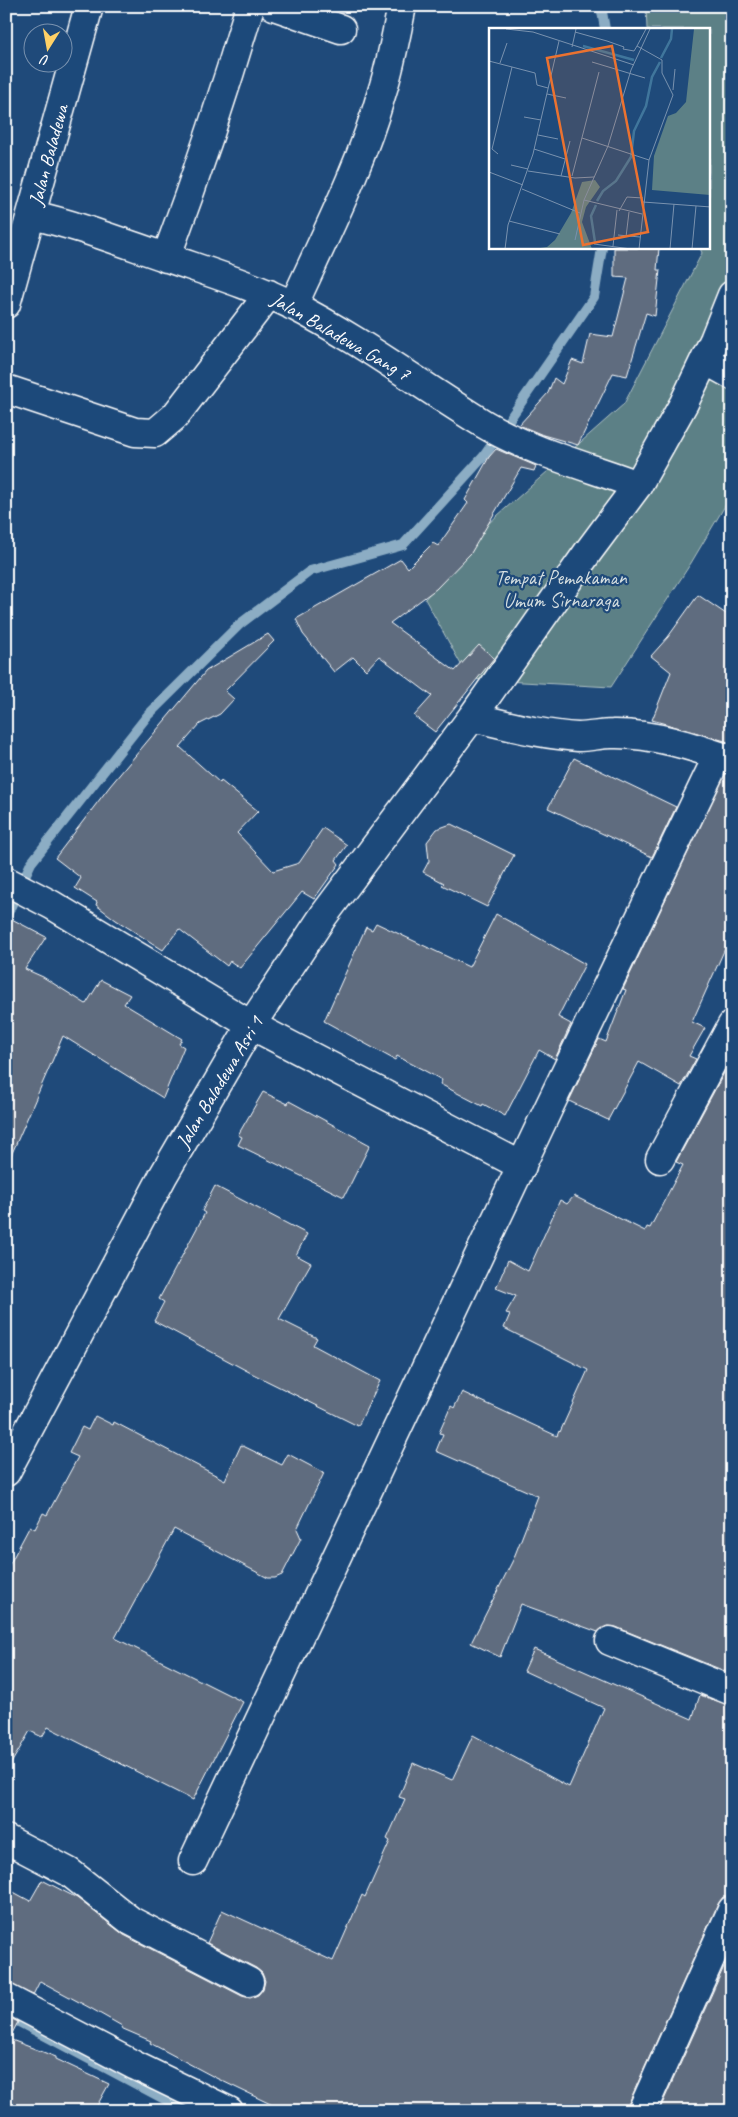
<svg xmlns="http://www.w3.org/2000/svg" width="738" height="2117" font-family="Caveat,sans-serif">
<style>
.green{fill:#5c8086;stroke:#aec0c2}
.lines{fill:none;stroke-linecap:round;stroke-linejoin:round}
.stream{stroke:#8cadc4;stroke-width:10}
.building{fill:#5f6c7f;stroke:#fff}
.minor-casing{stroke:#fff;stroke-width:31}
.minor{stroke:#1f4a7a;stroke-width:28}
.labels{text-anchor:middle;stroke-width:4.5;stroke-linejoin:round;paint-order:stroke}
.street-label{font-size:20px;fill:#fff;stroke:#1f4a7a}
.park-label{font-size:20px;fill:#d6dfe1;stroke:#1f4a7a}
.inset-river{fill:none;stroke:#40769c;stroke-width:2.5}
.inset-road{fill:none;stroke:#7992af;stroke-width:1}
.view{fill:#eb7230;fill-opacity:0.15;stroke:#eb7230;stroke-width:2.5}
.inset-edge{fill:none;stroke:#fff;stroke-width:2.5}
</style>
<rect width="100%" height="100%" fill="#1f4a7a"/>
<filter id="ink" filterUnits="userSpaceOnUse"><feTurbulence type="fractalNoise" baseFrequency=".02" numOctaves="2"/><feDisplacementMap in="SourceGraphic" scale="10" xChannelSelector="R" yChannelSelector="G"/><feConvolveMatrix kernelMatrix="1 2 1 2 8 2 1 2 1" color-interpolation-filters="sRGB"/></filter>
<g filter="url(#ink)">
<path class="green" d="M 646,6 L 732,6 L 732,494 L 691,563 L 611,687 L 469,679 L 425,599 L 489,523 L 624,404 L 702,253 L 700,248 L 709,248 L 709,29 L 647,29 Z"/>
<g class="lines">
<path class="stream" d="M 601,6 L 605,29
M 6,917 L 31,863 L 148,715 L 240,624 L 310,571 L 403,545 L 484,456 L 594,297 L 602,248
M 6,2015 L 187,2111"/>
</g>
<path class="building" d="M 614,248 L 659,248 L 657,270 L 660,270 L 655,316 L 646,313 L 627,376 L 613,373 L 578,445 L 543,435 L 519,425 L 548,393 L 554,378 L 562,384 L 572,360 L 583,364 L 590,334 L 613,337 L 628,278 L 614,277 Z
M 496,449 L 536,466 L 534,471 L 521,468 L 471,553 L 436,589 L 390,623 L 455,671 L 479,645 L 494,658 L 435,732 L 414,716 L 432,696 L 379,656 L 366,670 L 353,657 L 334,672 L 303,634 L 296,619 L 401,559 L 408,568 L 433,543 L 438,546 L 468,503 L 465,500 L 489,457 Z
M 698,595 L 732,618 L 732,743 L 652,720 L 671,672 L 651,656 L 668,637 Z
M 268,634 L 274,641 L 225,691 L 234,699 L 220,714 L 200,724 L 180,747 L 220,783 L 221,781 L 258,811 L 237,833 L 273,871 L 299,863 L 323,828 L 347,845 L 336,860 L 339,864 L 314,899 L 302,892 L 240,968 L 230,961 L 227,966 L 179,929 L 163,950 L 116,920 L 96,905 L 97,902 L 75,888 L 81,878 L 55,858 L 110,786 L 206,671 Z
M 574,758 L 676,807 L 652,857 L 548,808 Z
M 725,774 L 732,775 L 732,933 L 692,1022 L 705,1028 L 689,1056 L 696,1059 L 681,1086 L 639,1062 L 608,1120 L 569,1101 L 599,1039 L 606,1042 L 626,990 L 623,989 Z
M 451,824 L 514,855 L 487,907 L 442,885 L 444,883 L 423,872 L 429,861 L 427,842 L 437,829 Z
M 496,914 L 585,964 L 558,1017 L 571,1024 L 555,1059 L 539,1050 L 505,1116 L 483,1104 L 482,1106 L 440,1084 L 442,1080 L 397,1056 L 395,1060 L 324,1021 L 366,927 L 372,930 L 376,923 L 469,967 Z
M 6,916 L 46,937 L 25,969 L 43,977 L 86,1004 L 101,980 L 130,995 L 124,1004 L 182,1039 L 179,1044 L 184,1047 L 163,1098 L 63,1036 L 6,1167 Z
M 725,1071 L 732,1074 L 732,1335 L 725,1353 L 732,1354 L 732,1674 L 616,1627 L 607,1626 L 598,1632 L 521,1604 L 500,1657 L 471,1643 L 513,1560 L 538,1496 L 436,1451 L 443,1434 L 439,1433 L 451,1406 L 454,1408 L 462,1392 L 557,1436 L 559,1431 L 560,1432 L 588,1370 L 504,1328 L 510,1314 L 506,1313 L 516,1296 L 496,1288 L 508,1260 L 528,1271 L 560,1200 L 567,1204 L 574,1196 L 645,1231 L 647,1227 L 650,1228 L 683,1165 L 676,1162 Z
M 263,1092 L 288,1104 L 289,1101 L 370,1145 L 344,1197 L 238,1145 L 242,1137 L 238,1135 Z
M 215,1186 L 307,1234 L 296,1255 L 311,1263 L 279,1319 L 317,1338 L 313,1345 L 380,1381 L 358,1426 L 251,1373 L 154,1321 L 164,1302 L 159,1299 L 205,1213 L 202,1211 Z
M 95,1416 L 113,1425 L 114,1422 L 225,1480 L 241,1445 L 282,1465 L 288,1454 L 324,1473 L 297,1529 L 301,1538 L 282,1575 L 275,1578 L 268,1578 L 174,1529 L 115,1638 L 243,1702 L 193,1800 L 48,1727 L 42,1737 L 30,1731 L 6,1772 L 6,1571 L 30,1526 L 35,1529 L 43,1513 L 47,1515 L 78,1457 L 69,1453 L 82,1427 L 88,1430 Z
M 534,1649 L 692,1719 L 700,1695 L 732,1706 L 732,1895 L 723,1897 L 718,1904 L 628,2105 L 627,2111 L 285,2111 L 216,2078 L 150,2043 L 151,2041 L 121,2028 L 122,2026 L 92,2009 L 40,1981 L 33,1995 L 6,1983 L 6,1888 L 30,1901 L 42,1880 L 77,1898 L 124,1935 L 242,1996 L 250,1998 L 258,1995 L 263,1989 L 265,1981 L 262,1973 L 256,1968 L 207,1943 L 222,1910 L 333,1961 L 362,1895 L 365,1897 L 390,1841 L 387,1839 L 405,1799 L 399,1797 L 413,1763 L 452,1780 L 473,1735 L 569,1787 L 604,1708 L 524,1671 Z
M 732,1949 L 732,2111 L 721,2106 L 718,2111 L 659,2111 Z
M 6,2016 L 18,2022 L 9,2039 L 56,2057 L 56,2059 L 109,2084 L 94,2111 L 6,2111 Z"/>
<g class="lines">
<defs>
<path id="minor" d="M 274,6 L 341,29
M 32,215 C 77,225 121,242 165,257 C 208,272 251,285 292,305 C 359,339 420,385 484,424 C 531,452 587,466 638,485
M 166,258 C 197,175 225,91 250,6
M 6,304 L 89,6
M 293,306 C 325,236 361,166 382,92 C 391,64 396,35 402,6
M 705,360 L 732,375
M 6,389 L 135,432 L 155,433 L 175,416 L 269,294
M 472,717 C 507,725 542,735 578,737 C 589,737 601,734 612,734 C 653,733 694,747 732,760
M 6,881 L 52,905 L 251,1025 L 522,1166
M 660,1159 L 732,1025
M 6,1472 L 163,1176 L 251,1025 L 324,915 L 472,717 L 588,552 L 638,485 L 684,403 L 714,340 L 732,295
M 610,1641 L 732,1691
M 6,1839 L 69,1872 L 131,1921 L 249,1982
M 193,1861 L 550,1105 L 710,772
M 6,1998 L 136,2066 L 229,2111
M 642,2111 L 732,1910"/>
</defs>
<use href="#minor" class="minor-casing"/>
<use href="#minor" class="minor"/>
</g>
</g>
<g class="labels">
<g class="street-label">
<text transform="translate(48 155) rotate(-75)" y="7">Jalan Baladewa</text>
<text transform="translate(341 336) rotate(30)" y="7">Jalan Baladewa Gang 7</text>
<text transform="translate(219 1082) rotate(-59)" y="7">Jalan Baladewa Asri 1</text>
</g>
<g class="park-label">
<text x="561" y="584">Tempat Pemakaman<tspan x="561" dy="23">Umum Sirnaraga</tspan></text>
</g>
</g>
<g transform="translate(489 28)">
<rect width="221" height="221" fill="#1f4a7a"/>
<path d="M 205,1 L 221,1 L 221,167 L 163,162 L 165,128 L 179,88 L 187,85 L 197,74 ZM 106,152 L 111,159 L 97,179 L 93,194 L 103,221 L 45,221 L 58,219 L 66,212 L 82,185 L 93,154 Z" fill="#5c8086"/>
<path class="inset-river" d="M 94,18 L 145,32M 172,30 L 182,11 L 183,1M 108,173 L 114,163 L 127,153 L 142,129 L 145,103 L 157,78 L 163,49 L 171,34M 106,214 L 102,188 L 107,177"/>
<path class="inset-road" d="M 17,1 L 44,4 L 145,37M 86,4 L 118,13 L 135,19 L 134,21 L 145,23 L 148,18M 83,19 L 87,1M 0,33 L 46,45 L 48,57 L 59,60M 103,34 L 156,50M 11,35 L 18,15M 184,62 L 186,41M 58,66 L 77,70M 35,89 L 52,92M 49,107 L 69,111M 93,110 L 160,132M 45,121 L 76,131M 9,126 L 3,121 L 23,39M 22,137 L 39,141M 39,143 L 86,150 L 105,149M 0,144 L 34,157M 72,148 L 81,113M 83,148 L 110,44M 33,161 L 91,185M 95,172 L 153,186M 154,174 L 222,179M 130,183 L 138,169 L 154,170M 20,193 L 71,206M 129,207 L 151,209M 137,209 L 140,184M 86,212 L 95,172 L 119,118 L 142,42 L 161,1M 105,216 L 142,221M 124,218 L 128,182M 16,221 L 19,197 L 44,126 L 70,13M 150,221 L 160,132 L 184,67 L 173,45 L 173,32 L 148,18 L 157,1M 181,221 L 185,176M 203,221 L 207,178"/>
<path class="view" d="M 123,18 L 159,204 L 94,217 L 58,30 Z"/>
<rect width="221" height="221" class="inset-edge"/>
</g>
<rect width="738" height="2117" fill="none" stroke="#1f4a7a" stroke-width="25"/>
<rect x="12" y="12" width="713" height="2092" fill="none" stroke="#fff" stroke-width="2" filter="url(#ink)"/>
<g transform="translate(48 48) rotate(191)"><circle r="24" fill="#1f4a7a" stroke="#7992af"/>
<path d="M0-4L9 19L0 12L-9 19Z" fill="#ffd166"/>
<text y="-8" font-size="14" font-weight="bold" text-anchor="middle" fill="#ffffff">U</text>
</g>
</svg>
